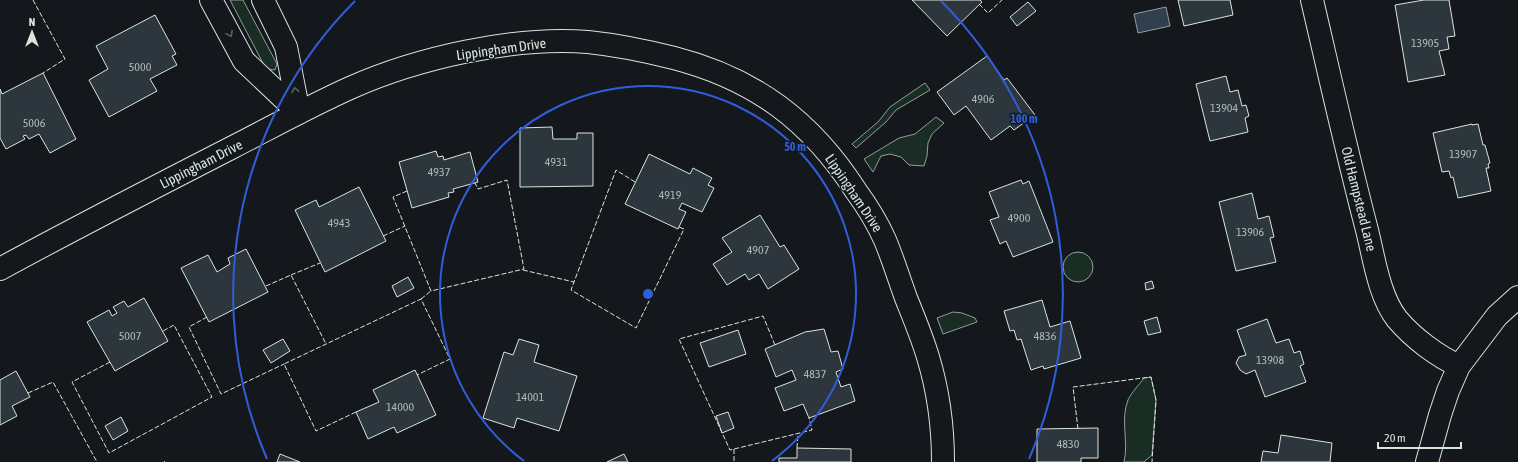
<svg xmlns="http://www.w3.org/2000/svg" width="1518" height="462" font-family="'Asap Condensed',sans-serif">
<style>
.green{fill:#1a2d24;stroke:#939e99}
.water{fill:#2f3f4d;stroke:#939e99}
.building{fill:#2c363c;stroke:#d8e6dc}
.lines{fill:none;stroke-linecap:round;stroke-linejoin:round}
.street-casing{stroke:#d8e6dc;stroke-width:24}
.street{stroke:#14181c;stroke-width:22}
.fence{stroke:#d8e6dc;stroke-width:1;stroke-dasharray:5 2;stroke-linecap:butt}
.oneway{stroke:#59605f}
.ring{fill:none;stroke:#305dd8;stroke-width:2}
.labels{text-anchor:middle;stroke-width:3;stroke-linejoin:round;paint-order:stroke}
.number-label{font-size:12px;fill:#adbab4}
.street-label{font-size:14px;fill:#d8e6dc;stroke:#14181c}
.centre{fill:#305dd8;stroke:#14181c;stroke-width:2}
.ring-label{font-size:12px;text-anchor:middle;font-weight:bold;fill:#305dd8;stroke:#14181c;stroke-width:3;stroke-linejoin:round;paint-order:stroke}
</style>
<rect width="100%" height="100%" fill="#14181c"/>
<path class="green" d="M 230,0 L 243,0 L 277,64 L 275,70 L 266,69 Z
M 925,83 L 930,90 L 896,110 L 886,122 L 856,148 L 852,144 L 878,122 L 890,107 Z
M 936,117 L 944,123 L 932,134 L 928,143 L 927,156 L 924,166 L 909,165 L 901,157 L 890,154 L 881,156 L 873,172 L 864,159 L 899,138 L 915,134 Z
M1063 267a15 15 0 1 1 30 0a15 15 0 1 1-30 0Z
M 953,312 L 962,313 L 975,318 L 977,322 L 943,334 L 937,318 Z
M 1151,377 L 1156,400 L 1152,455 L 1144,462 L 1124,462 C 1129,442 1120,420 1128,400 C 1131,393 1139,385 1144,378 Z"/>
<path class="water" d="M 1166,7 L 1170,26 L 1138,33 L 1134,14 Z"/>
<path class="building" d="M 912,0 L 980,0 L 982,2 L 947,36 Z
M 1178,0 L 1230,0 L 1233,15 L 1184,26 Z
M 1424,0 L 1449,0 L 1455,36 L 1447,37 L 1449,49 L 1439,51 L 1445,75 L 1408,82 L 1395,5 Z
M 1028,2 L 1036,11 L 1017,26 L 1010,17 Z
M 155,15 L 176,54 L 172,56 L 177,65 L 150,79 L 157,91 L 109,117 L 89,80 L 108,69 L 96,46 Z
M 987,56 L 1004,80 L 1007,78 L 1035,115 L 1014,130 L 1010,126 L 991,140 L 966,106 L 954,115 L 937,92 Z
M 43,73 L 76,139 L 50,153 L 39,134 L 29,139 L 26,135 L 23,136 L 25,139 L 6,149 L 0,138 L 0,89 L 2,94 Z
M 1226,76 L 1230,92 L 1238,90 L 1242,106 L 1246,105 L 1249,116 L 1245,118 L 1248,132 L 1210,141 L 1196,84 Z
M 1472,124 L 1472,125 L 1478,124 L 1483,145 L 1485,145 L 1490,163 L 1488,164 L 1489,168 L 1486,168 L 1491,191 L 1458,198 L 1453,177 L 1451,178 L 1449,171 L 1442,172 L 1433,133 Z
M 552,127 L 553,139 L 577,139 L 577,133 L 593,133 L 593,186 L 520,187 L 520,128 Z
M 436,151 L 438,157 L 443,156 L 444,160 L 470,152 L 478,182 L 453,189 L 454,192 L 448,193 L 449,197 L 412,208 L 399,162 Z
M 649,154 L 690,174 L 693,168 L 712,178 L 708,185 L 714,188 L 702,212 L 682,203 L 679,209 L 686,212 L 678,229 L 625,204 Z
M 1021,180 L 1023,184 L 1029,181 L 1053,242 L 1013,257 L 1006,241 L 1000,244 L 990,220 L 999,217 L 989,192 Z
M 359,187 L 386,241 L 325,272 L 295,210 L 316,200 L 319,207 Z
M 1252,193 L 1258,219 L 1269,216 L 1274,237 L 1270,238 L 1276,262 L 1236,271 L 1219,202 Z
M 760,215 L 780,247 L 784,245 L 799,269 L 768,289 L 759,274 L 749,280 L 745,274 L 727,285 L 713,264 L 732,252 L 722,238 Z
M 246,249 L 268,292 L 209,322 L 181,268 L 208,255 L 217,272 L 230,264 L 228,258 Z
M 408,277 L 414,288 L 397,297 L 392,286 Z
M 1152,281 L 1154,288 L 1146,290 L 1145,283 Z
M 144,298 L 168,341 L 115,371 L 87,322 L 109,310 L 112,316 L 117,313 L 113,307 L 124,301 L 128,307 Z
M 1042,300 L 1050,327 L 1070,321 L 1081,358 L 1044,369 L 1043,366 L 1031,370 L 1021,339 L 1017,340 L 1014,330 L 1010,331 L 1004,311 Z
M 1157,317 L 1161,332 L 1148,335 L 1144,321 Z
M 1267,319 L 1276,343 L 1289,339 L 1294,353 L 1300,351 L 1304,364 L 1300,366 L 1306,382 L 1265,397 L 1255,370 L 1246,374 L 1240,370 L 1236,363 L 1239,357 L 1246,355 L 1237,330 Z
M 824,329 L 831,352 L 838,351 L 843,369 L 836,372 L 841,387 L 850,384 L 855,401 L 809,418 L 803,404 L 784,411 L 775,388 L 796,380 L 792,370 L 776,377 L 765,349 L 805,332 Z
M 738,330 L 746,354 L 709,367 L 700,343 Z
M 283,339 L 290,351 L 271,363 L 263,350 Z
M 519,339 L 539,345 L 534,362 L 577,376 L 559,431 L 517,418 L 514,428 L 483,418 L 504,352 L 513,355 Z
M 415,370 L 436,415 L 397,433 L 394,427 L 368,439 L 356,412 L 379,402 L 373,390 Z
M 16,371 L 30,397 L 12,406 L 17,416 L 0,425 L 0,380 Z
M 728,412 L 734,428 L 722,433 L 716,416 Z
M 121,417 L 128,431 L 113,440 L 105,426 Z
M 1098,428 L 1098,458 L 1081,458 L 1081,462 L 1037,462 L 1037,429 Z
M 1281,435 L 1332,443 L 1330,462 L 1261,462 L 1263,451 L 1278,453 Z
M 797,448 L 851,449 L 851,462 L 779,462 L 779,458 L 797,458 Z
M 280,454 L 300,462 L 277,462 Z
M 624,454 L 628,462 L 607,462 Z"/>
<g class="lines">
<defs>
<path id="street" d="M 211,0 L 244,61 L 299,113 L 286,47 L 263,0
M 1312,0 C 1330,77 1347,154 1367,230 C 1374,258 1379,296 1397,319 C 1413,338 1437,356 1459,366
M 0,269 C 77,227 155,187 233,147 C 272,127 310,106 350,88 C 417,58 514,36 588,42 C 617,45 646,51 674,58 C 755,79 811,121 856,191 C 867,206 877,222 885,240 C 893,259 899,279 906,298 C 914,318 922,337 928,357 C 938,390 943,427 943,462
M 1427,462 L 1440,415 L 1448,391 L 1459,366 L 1497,316 L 1518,297"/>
</defs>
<use href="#street" class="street-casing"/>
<use href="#street" class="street"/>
<path class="fence" d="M 33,0 L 65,59 L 43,73
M 979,4 L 988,13 L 1002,0
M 635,182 L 616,170 L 571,290 L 636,328 L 684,229 L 679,227
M 407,191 L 393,197 L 431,291 L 524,269 L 507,180 L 478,189 L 475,183
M 383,236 L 405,226
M 523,270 L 574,282
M 291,275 L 320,263
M 266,286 L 291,275 L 326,344
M 421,299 L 431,291
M 207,317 L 189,327 L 221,394 L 284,364
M 775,345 L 763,316 L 679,339 L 730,450 L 812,430 L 809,418
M 110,362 L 72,382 L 109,453 L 212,397 L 174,325 L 163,331
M 28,393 L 53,382 L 97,462
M 356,412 L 316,431 L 284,364 L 421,299 L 450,359 L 417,375
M 1078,429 L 1073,387 L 1151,377 L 1156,400 L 1152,462
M 797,448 L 798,434
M 734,449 L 734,462
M 164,461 L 165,462"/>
</g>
<defs><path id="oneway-chevron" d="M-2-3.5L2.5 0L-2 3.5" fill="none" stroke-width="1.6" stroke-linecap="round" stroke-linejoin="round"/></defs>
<g class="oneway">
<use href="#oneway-chevron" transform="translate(230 34) rotate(62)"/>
<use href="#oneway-chevron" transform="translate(295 90) rotate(-101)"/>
</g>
<g class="ring">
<path d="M524 461A208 208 0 1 1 772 461"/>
<path d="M267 459A415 415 0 0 1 355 1M941 1A415 415 0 0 1 1029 459"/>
</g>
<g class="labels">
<g class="number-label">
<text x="1425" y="47">13905</text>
<text x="140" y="71">5000</text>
<text x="983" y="103">4906</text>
<text x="1224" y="112">13904</text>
<text x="34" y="127">5006</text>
<text x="1463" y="158">13907</text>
<text x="556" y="166">4931</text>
<text x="439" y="176">4937</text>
<text x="670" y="199">4919</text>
<text x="1019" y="222">4900</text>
<text x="339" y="227">4943</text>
<text x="1250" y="236">13906</text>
<text x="758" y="254">4907</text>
<text x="130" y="340">5007</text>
<text x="1045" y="340">4836</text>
<text x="1270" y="364">13908</text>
<text x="815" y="378">4837</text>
<text x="530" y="401">14001</text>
<text x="400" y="411">14000</text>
<text x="1068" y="448">4830</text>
</g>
<g class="street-label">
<text transform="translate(501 49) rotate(-8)" y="5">Lippingham Drive</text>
<text transform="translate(201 164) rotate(-27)" y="5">Lippingham Drive</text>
<text transform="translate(854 193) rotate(56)" y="5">Lippingham Drive</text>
<text transform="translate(1359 199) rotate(76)" y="5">Old Hampstead Lane</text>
</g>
</g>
<circle cx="648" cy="294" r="6" class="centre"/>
<g class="ring-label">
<text x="1024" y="123">100 m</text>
<text x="795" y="151">50 m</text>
</g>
<g transform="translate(32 32)" stroke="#14181c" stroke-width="3" paint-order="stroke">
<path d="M0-3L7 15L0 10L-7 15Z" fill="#d8e6dc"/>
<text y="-6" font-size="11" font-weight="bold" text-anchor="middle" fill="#d8e6dc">N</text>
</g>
<path d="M1378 442v6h83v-6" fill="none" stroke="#d8e6dc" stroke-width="2"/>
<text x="1384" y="442" font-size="12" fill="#d8e6dc" stroke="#14181c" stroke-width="3" paint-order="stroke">20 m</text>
</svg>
